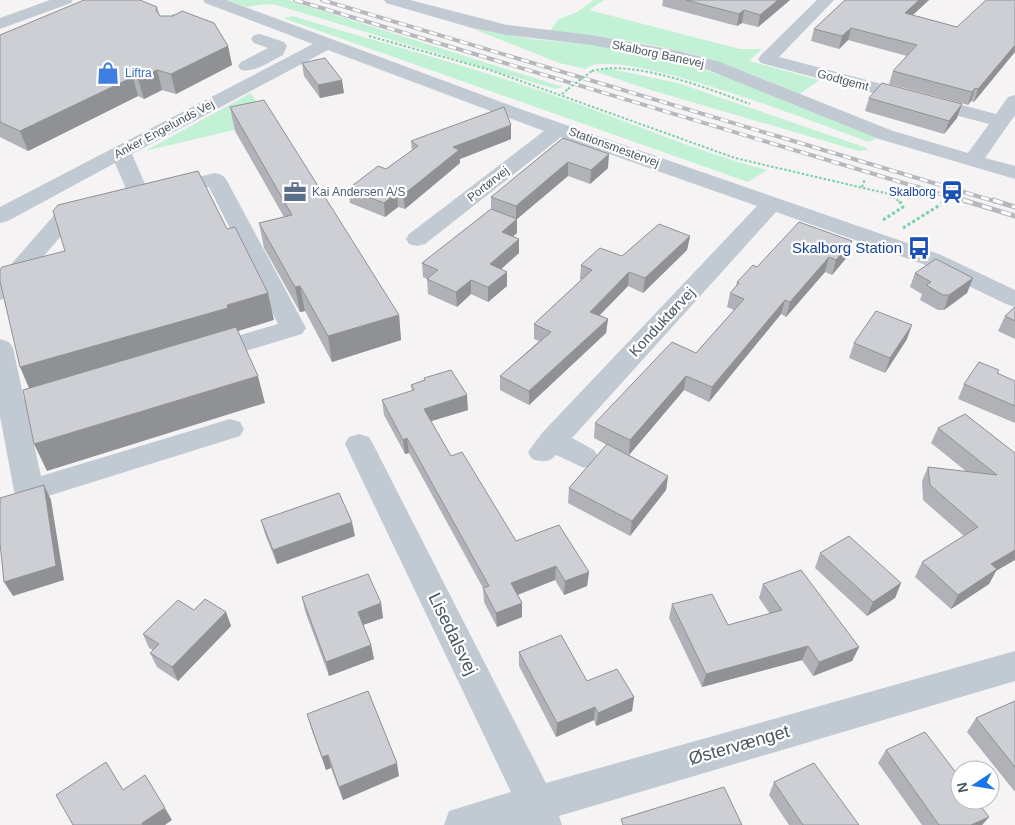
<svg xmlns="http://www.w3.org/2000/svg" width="1015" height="825" font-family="Arial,sans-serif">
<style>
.green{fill:#c3f1d5}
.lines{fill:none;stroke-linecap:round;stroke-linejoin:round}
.path-far1{stroke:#7ad0a6;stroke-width:2;stroke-dasharray:2.5 2;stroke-linecap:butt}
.path{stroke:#7ad0a6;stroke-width:3;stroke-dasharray:3 2.5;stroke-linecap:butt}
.minor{fill:#c1cad2;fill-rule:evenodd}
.rail-far1-casing{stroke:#b5b8bd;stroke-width:4}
.rail-casing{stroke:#b5b8bd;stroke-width:5}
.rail-far1{stroke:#fff;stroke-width:2.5;stroke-dasharray:8;stroke-linecap:butt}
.rail{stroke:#fff;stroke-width:3;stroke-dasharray:10;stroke-linecap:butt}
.path-bridge{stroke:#7ad0a6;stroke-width:2;stroke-dasharray:2.5 2;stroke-linecap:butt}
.wall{fill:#b0b2b7}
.shaded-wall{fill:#909195}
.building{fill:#cdcfd5;stroke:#909195}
.labels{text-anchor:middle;stroke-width:4.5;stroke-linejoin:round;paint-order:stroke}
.far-street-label{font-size:12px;fill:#4a5661;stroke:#fff}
.far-shop-label{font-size:12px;fill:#366cbe;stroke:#fff;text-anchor:start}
.far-service-label{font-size:12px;fill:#4e5e75;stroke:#fff;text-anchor:start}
.far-transit-label{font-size:12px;fill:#164399;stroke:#fff;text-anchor:end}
.transit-label{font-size:15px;fill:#164399;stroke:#fff;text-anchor:end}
.street-label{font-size:15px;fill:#4a5661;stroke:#fff}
.near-street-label{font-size:18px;fill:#4a5661;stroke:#fff}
</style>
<rect width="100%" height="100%" fill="#f5f3f3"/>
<path class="green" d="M 227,0 L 288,0 L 563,87 L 555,89 L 276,5 L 265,4 L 247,7 Z
M 594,0 L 604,0 L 589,10 L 740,49 L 762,49 L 749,61 L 819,80 L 800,94 C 765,80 729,64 692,54 C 645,42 597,36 549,32 L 559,19 L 577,12 Z
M 293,16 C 383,44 475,67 564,99 C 632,123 698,152 767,170 L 748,182 L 283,18 Z
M 474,29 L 533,39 L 593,45 L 666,57 L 738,81 L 880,137 L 869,142 C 829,128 612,42 586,69 L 559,63 Z
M 606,68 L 678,83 L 867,148 L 867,150 L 859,151 L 644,88 L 597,72 Z
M 251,93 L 268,122 L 145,151 Z"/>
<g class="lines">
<path class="path-far1" d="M 169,19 L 176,13
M 369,36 L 490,70 L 735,158 L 889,194 L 900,202
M 592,71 C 634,59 709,89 750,104
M 562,94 L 568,89
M 862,187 L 865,179"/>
<path class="path" d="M 883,220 L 903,207 L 899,200
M 903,228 L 943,203"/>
<path class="minor" d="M 50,0 L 73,0 L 71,3 L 0,29 L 0,18 Z
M 203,0 L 226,0 L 523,110 L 939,254 L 1015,290 L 1015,307 L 1006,304 L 923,264 L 776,212 L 572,438 L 594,450 L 598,457 L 594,464 L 584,468 L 556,455 C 549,463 542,462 532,459 L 528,452 L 542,433 L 757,206 L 561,137 L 425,244 L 417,246 L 409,244 L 406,239 L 409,234 L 544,131 L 328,50 L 132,154 L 151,198 L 148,203 L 140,205 L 132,203 L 115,163 L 8,221 L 0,223 L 0,207 L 313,44 L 205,3 Z
M 384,0 L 410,0 L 507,25 L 591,35 L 679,51 L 720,62 L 893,131 L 968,153 L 989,124 L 761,63 L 758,59 L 761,55 L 817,0 L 834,0 L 779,57 L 996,114 L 1008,97 L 1015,95 L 1015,115 L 985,158 L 1015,166 L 1015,179 L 879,139 L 708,70 L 671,60 L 591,45 L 507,35 L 472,28 L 386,3 Z
M 260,34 L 284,42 L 287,46 L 283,55 C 271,61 255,73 241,70 L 238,66 L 241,62 L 268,48 L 254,43 L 251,39 L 254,35 Z
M 215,173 L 222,175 L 226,179 L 306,328 L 302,334 L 209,362 L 200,359 L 196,353 L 200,347 L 278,324 L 209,187 L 168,197 L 160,196 L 157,191 L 160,186 Z
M 90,204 L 98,206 L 101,211 L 98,216 L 72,223 L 9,297 L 0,300 L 0,277 L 56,213 Z
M 0,339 L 9,342 L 13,348 L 24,399 L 62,388 L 72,390 L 76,397 L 72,404 L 28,417 L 41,476 L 230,419 L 240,422 L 244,429 L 240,436 L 29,502 L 19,499 L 14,491 L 0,416 Z
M 359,434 L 369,437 L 373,444 L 546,783 L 1015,651 L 1015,681 L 559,816 L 562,825 L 444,825 L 449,811 L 511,792 L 345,444 L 349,437 Z"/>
<defs>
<path id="rail-far1" d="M 295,0 L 967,202
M 322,0 L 997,202"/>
<path id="rail" d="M 963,200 L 1015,216
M 993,200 L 1015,207"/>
</defs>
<use href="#rail-far1" class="rail-far1-casing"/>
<use href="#rail" class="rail-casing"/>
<use href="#rail-far1" class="rail-far1"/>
<use href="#rail" class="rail"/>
<path class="path-bridge" d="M 568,89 L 592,71"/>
</g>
<path class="wall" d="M 663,0 L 790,0 L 758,27 L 742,23 L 737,26 L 662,6 Z
M 845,0 L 929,0 L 912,15 L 957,27 L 1015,0 L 974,102 L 971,101 L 968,105 L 889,84 L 893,71 L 907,56 L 848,40 L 839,49 L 811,41 L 814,29 Z
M 157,7 L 160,16 L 228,46 L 232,65 L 176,94 L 162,90 L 144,99 L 138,96 L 28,151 L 0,137 L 0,35 Z
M 302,63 L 344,93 L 320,98 L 304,76 Z
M 869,98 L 957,118 L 944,134 L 865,111 Z
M 230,107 L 399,315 L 401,340 L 332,362 L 305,311 L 300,312 L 264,248 L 259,223 L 284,217 L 235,131 Z
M 563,138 L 608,168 L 590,184 L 568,176 L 517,219 L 517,233 L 513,236 L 519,253 L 501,269 L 507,286 L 488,302 L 471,294 L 457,307 L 428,294 L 427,279 L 423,277 L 422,263 L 491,209 L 491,197 Z
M 511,139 L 460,159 L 460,163 L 405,209 L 398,207 L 385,217 L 350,203 L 348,189 L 386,169 L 412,151 L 411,141 Z
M 690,236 L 687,250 L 643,293 L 628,286 L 600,315 L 608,319 L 606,333 L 529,405 L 500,390 L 500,376 L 539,341 L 534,339 L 534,324 L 581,280 L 580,279 L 581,265 L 622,256 Z
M 852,241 L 848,256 L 832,275 L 825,272 L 786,317 L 781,314 L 709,402 L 684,390 L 629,455 L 668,476 L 666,490 L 630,536 L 568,503 L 569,488 L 607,445 L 594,438 L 595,423 L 696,353 L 734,310 L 727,307 L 730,293 L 736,286 L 737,282 L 757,267 Z
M 915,273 L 973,278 L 967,293 L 944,310 L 938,310 L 920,300 L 922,294 L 910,287 Z
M 1015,307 L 1015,339 L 998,331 L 1005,316 Z
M 907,339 L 885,373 L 849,358 L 854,343 Z
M 997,374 L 1015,381 L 1015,423 L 958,399 L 964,384 Z
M 424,378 L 468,410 L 431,421 L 451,456 L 516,541 L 589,572 L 587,586 L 564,595 L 555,580 L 518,595 L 522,603 L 522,617 L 497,627 L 484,602 L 483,588 L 409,453 L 405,454 L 384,415 L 382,400 L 412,391 L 411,385 L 424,380 Z
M 938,428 L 1015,453 L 996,571 L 989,584 L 951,609 L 915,577 L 922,562 L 964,536 L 923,500 L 922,481 L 928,467 L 967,472 L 931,443 Z
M 261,520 L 355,536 L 277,564 L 265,534 Z
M 820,553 L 901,583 L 895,598 L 867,616 L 815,568 Z
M 763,584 L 859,647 L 852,661 L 813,676 L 802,660 L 702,687 L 669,618 L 672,604 L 728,625 L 770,614 L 759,598 Z
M 302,597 L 381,603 L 383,618 L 363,625 L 371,645 L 374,659 L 329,676 L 305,611 Z
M 194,610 L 226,612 L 231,626 L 178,681 L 157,667 L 150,653 L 153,650 L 149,648 L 143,634 Z
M 519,652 L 587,681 L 634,697 L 632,711 L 596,726 L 594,720 L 556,737 L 519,666 Z
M 1015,701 L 1015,792 L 967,732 L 976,718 Z
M 307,714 L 399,776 L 343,800 L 331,768 L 326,770 L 311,728 Z
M 886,750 L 989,817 L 982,825 L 922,825 L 878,763 Z
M 774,782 L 859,825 L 789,825 L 769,795 Z"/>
<path class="shaded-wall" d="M 778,0 L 790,0 L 758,27 L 760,15 Z
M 919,0 L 929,0 L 901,26 L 905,13 Z
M 744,10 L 742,23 L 737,26 L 739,14 Z
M 851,28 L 848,40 L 839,49 L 842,36 Z
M 1015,45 L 1015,52 L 974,102 L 978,89 Z
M 228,46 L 232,65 L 176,94 L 171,74 Z
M 157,70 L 162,90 L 144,99 L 138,79 Z
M 133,77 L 138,96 L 28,151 L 20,131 Z
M 342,80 L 344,93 L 320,98 L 318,85 Z
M 975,88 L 971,101 L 968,105 L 972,92 Z
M 962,104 L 957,118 L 944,134 L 949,121 Z
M 511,125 L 511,139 L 460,159 L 460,163 L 405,209 L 403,195 L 453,147 Z
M 609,154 L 608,168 L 590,184 L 591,170 Z
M 568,162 L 568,176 L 517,219 L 517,233 L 502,246 L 502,232 L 516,220 L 516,206 Z
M 397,192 L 398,207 L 385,217 L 384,203 Z
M 690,236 L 687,250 L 643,293 L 645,278 Z
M 519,239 L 519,253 L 490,279 L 490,264 Z
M 852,241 L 848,256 L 832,275 L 836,260 Z
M 829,257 L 825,272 L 786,317 L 790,302 Z
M 507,272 L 507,286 L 488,302 L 488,287 Z
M 629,272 L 628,286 L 589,326 L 590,312 Z
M 973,278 L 967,293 L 944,310 L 949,295 Z
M 471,280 L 471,294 L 457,307 L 456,292 Z
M 300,286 L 305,311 L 300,312 L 295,287 Z
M 268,293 L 274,320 L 32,395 L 20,367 Z
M 785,300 L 781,314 L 709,402 L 712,387 Z
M 399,315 L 401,340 L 332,362 L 328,336 Z
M 608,319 L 606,333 L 529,405 L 529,391 Z
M 912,325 L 907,339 L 885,373 L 890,358 Z
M 258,376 L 265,403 L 47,471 L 34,444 Z
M 686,376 L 684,390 L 629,455 L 630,440 Z
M 467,395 L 468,410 L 425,423 L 424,409 Z
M 407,438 L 409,453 L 405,454 L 403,440 Z
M 668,476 L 666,490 L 630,536 L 632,521 Z
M 44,485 L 51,500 L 64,580 L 13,596 L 4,582 Z
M 352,522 L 355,536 L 277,564 L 273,550 Z
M 1015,550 L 1015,560 L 996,571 L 989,584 L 951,609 L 958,595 L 991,564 Z
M 556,566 L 555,580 L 511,597 L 511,583 Z
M 589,572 L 587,586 L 564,595 L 565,581 Z
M 901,583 L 895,598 L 867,616 L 873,602 Z
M 381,603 L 383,618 L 360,626 L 358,612 Z
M 522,603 L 522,617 L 497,627 L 496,613 Z
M 226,612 L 231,626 L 178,681 L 172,667 Z
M 371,645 L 374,659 L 329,676 L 326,662 Z
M 808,646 L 802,660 L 702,687 L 706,674 Z
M 859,647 L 852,661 L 813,676 L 819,662 Z
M 634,697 L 632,711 L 596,726 L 598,713 Z
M 595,707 L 594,720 L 556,737 L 557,723 Z
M 328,755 L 331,768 L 326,770 L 322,757 Z
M 397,763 L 399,776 L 343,800 L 339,787 Z
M 165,808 L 172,820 L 165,825 L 143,825 L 142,823 Z
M 989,817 L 982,825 L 971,825 Z"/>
<path class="building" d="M 84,0 L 140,0 L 157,7 L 156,10 L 160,16 L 173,16 L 182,11 L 214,23 L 228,46 L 171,74 L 157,70 L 138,79 L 133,77 L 20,131 L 0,122 L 0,35 Z
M 686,0 L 778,0 L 760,15 L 744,10 L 739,14 Z
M 845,0 L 919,0 L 905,13 L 957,27 L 986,0 L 1015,0 L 1015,45 L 978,89 L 975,88 L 972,92 L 893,71 L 917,45 L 851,28 L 842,36 L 814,29 Z
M 325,58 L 342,80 L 318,85 L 302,63 Z
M 882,83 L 962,104 L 949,121 L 869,98 Z
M 264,100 L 399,315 L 328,336 L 300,286 L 295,287 L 259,223 L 292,215 L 230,107 Z
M 504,107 L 511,125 L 453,147 L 459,150 L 403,195 L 397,192 L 384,203 L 348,189 L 378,166 L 386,169 L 418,146 L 411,141 Z
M 563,138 L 609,154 L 591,170 L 568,162 L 516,206 L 491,197 Z
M 198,171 L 227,229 L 235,227 L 268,293 L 227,305 L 228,308 L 20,367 L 0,281 L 0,270 L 2,267 L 65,251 L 53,211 L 58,205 Z
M 491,209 L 517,219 L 502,232 L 519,239 L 490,264 L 507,272 L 488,287 L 471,280 L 456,292 L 427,279 L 438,270 L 422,263 Z
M 799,222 L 852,241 L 836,260 L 829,257 L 790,302 L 785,300 L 712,387 L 686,376 L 630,440 L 595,423 L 672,342 L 696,353 L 744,299 L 730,293 L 739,283 L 737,282 L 753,265 L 757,267 Z
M 659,224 L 690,236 L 645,278 L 629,272 L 590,312 L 608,319 L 529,391 L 500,376 L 551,332 L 534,324 L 592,270 L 581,265 L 600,248 L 622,256 Z
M 936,259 L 973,278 L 949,295 L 943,295 L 926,285 L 931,282 L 915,273 Z
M 1015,307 L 1015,321 L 1005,316 Z
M 876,311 L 912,325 L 890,358 L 854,343 Z
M 236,327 L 258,376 L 34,444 L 23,390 Z
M 979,362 L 999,370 L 997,373 L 1015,381 L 1015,406 L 964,384 Z
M 451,370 L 467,395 L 424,409 L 451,456 L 462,452 L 516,541 L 559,525 L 589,572 L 565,581 L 556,566 L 511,583 L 522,603 L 496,613 L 483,588 L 489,586 L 407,438 L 403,440 L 382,400 L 414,390 L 411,385 L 425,380 L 424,378 Z
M 965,414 L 1015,453 L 1015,550 L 991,564 L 997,569 L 958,595 L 922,562 L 978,527 L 930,485 L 928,467 L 997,475 L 938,428 Z
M 607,444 L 668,476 L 632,521 L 569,488 Z
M 44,485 L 56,566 L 4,582 L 0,543 L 0,498 Z
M 339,493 L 352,522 L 273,550 L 261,520 Z
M 849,536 L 901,583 L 873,602 L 820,553 Z
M 801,570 L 859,647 L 819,662 L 808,646 L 706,674 L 672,604 L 712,594 L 728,625 L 782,610 L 763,584 Z
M 368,574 L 381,603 L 358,612 L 371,645 L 326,662 L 302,597 Z
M 205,599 L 226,612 L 172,667 L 150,653 L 159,644 L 143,634 L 178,600 L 194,610 Z
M 561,635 L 587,681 L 617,669 L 634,697 L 598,713 L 595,707 L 557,723 L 519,652 Z
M 368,691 L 397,763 L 339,787 L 328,755 L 322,757 L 307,714 Z
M 1015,701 L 1015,767 L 976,718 Z
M 925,732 L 960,778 L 960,800 L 976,800 L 989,817 L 971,825 L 939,825 L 886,750 Z
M 106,762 L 123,790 L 145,775 L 165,808 L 142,823 L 143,825 L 73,825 L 56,795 Z
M 814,763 L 859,825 L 803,825 L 774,782 Z
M 724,787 L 742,825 L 623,825 L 621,819 Z"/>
<defs>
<symbol id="shop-bare" viewBox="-9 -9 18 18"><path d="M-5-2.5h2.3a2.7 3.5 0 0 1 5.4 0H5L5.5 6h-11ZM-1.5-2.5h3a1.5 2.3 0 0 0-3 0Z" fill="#3f7fe0" stroke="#fff" stroke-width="2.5" paint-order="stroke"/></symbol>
<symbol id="office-bare" viewBox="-9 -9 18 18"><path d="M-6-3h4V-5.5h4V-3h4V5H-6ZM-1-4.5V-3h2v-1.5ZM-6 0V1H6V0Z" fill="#5c6f8a" stroke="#fff" stroke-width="2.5" paint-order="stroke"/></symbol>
<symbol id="station-bare" viewBox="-9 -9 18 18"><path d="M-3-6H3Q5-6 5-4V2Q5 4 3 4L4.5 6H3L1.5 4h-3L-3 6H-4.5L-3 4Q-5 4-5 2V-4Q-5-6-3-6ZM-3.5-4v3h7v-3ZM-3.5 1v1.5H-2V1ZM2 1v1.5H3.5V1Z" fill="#1a4fb4" stroke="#fff" stroke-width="2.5" paint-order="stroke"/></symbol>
<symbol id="bus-bare" viewBox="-9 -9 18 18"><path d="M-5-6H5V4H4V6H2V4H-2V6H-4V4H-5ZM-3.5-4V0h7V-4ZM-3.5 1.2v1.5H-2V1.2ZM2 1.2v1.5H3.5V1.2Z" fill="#1a4fb4" stroke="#fff" stroke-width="2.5" paint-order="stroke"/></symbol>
</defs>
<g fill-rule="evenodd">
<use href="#shop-bare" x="92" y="57" width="32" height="32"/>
<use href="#office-bare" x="279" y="176" width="32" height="32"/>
<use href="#station-bare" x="936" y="176" width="32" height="32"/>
<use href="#bus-bare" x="903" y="232" width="32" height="32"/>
</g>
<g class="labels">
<g class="far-street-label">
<text transform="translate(658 54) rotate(12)" y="4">Skalborg Banevej</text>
<text transform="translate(843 80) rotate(15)" y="4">Godtgemt</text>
<text transform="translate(164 129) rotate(-28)" y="4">Anker Engelunds Vej</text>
<text transform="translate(614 147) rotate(20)" y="4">Stationsmestervej</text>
<text transform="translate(488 184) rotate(-38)" y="4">Portørvej</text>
</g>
<g class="far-shop-label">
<text x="125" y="77">Liftra</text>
</g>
<g class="far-service-label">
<text x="312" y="196">Kai Andersen A/S</text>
</g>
<g class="far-transit-label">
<text x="936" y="196">Skalborg</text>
</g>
<g class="transit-label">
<text x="902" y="253">Skalborg Station</text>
</g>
<g class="street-label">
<text transform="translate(662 322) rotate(-47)" y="5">Konduktørvej</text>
</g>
<g class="near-street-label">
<text transform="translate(453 634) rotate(64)" y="6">Lisedalsvej</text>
<text transform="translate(739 745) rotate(-16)" y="6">Østervænget</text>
</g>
</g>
<g transform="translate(975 785) rotate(258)"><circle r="24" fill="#ffffff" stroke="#b7bbc0"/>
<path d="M0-4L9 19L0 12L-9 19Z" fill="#1a73e8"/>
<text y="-8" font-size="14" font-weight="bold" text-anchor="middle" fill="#4a5661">N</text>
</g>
</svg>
